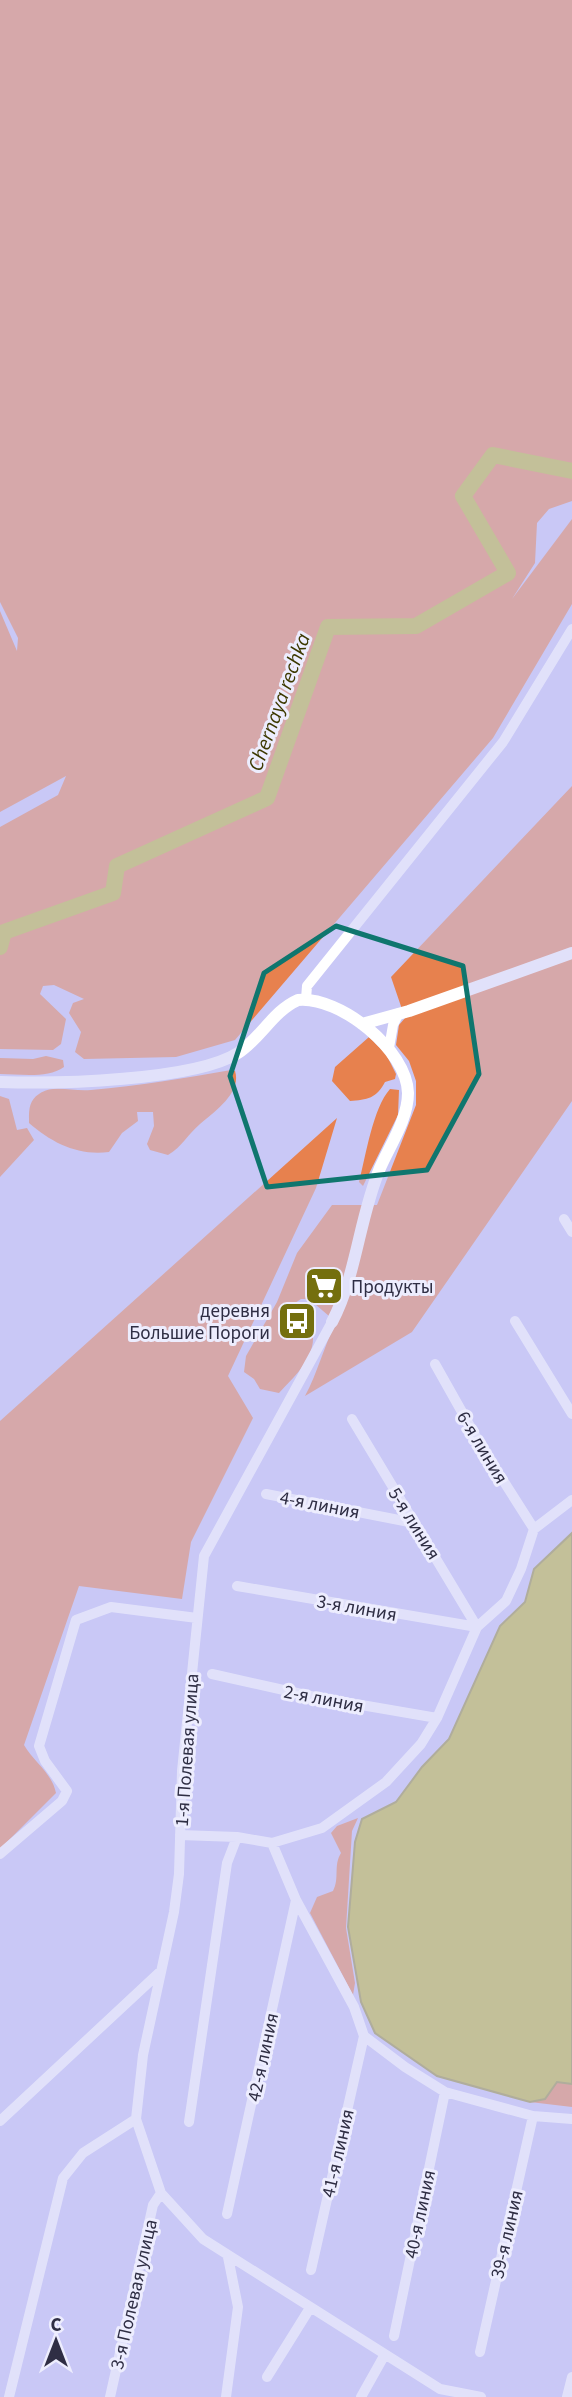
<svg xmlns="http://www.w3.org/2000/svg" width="572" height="2397" font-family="'Source Sans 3',sans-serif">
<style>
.green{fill:#e7814e}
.water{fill:#bdb528;stroke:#928c30;stroke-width:2}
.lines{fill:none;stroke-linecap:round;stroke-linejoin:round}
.river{stroke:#bdb528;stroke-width:16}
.minor{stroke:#fff;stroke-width:10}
.tertiary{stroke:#fff;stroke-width:12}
.marked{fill:none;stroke:#0f766e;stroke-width:5;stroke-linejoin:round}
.labels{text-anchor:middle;stroke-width:6;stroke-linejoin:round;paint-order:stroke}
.poi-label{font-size:19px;fill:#2f2e44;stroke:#ededfe;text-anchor:start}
.street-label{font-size:19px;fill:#2f2e44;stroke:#ededfe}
.water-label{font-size:21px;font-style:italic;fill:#3d3900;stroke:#ededfe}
</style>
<rect width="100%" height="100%" fill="#c9c8f6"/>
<path class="green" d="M 0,0 L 572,0 L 572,501 L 549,509 L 537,523 L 535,563 L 512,599 L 572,519 L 572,604 L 493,738 L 235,1040 L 176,1057 L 84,1059 L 75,1052 L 81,1032 L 69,1013 L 73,1003 L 84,999 L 54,985 L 43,986 L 40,994 L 66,1019 L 61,1044 L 53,1050 L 0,1049 L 0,827 L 58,795 L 66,776 L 0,812 L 0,611 L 17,651 L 18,638 L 0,602 Z
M 572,786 L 572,1101 L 412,1332 L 305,1396 C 318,1372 324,1346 336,1322 L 309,1299 L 301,1299 L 295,1303 L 294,1319 L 313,1337 C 314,1359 293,1378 279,1393 L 260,1389 L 254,1379 L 244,1372 L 246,1356 L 277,1302 L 297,1253 L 332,1205 L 377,1205 L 416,1105 L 416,1081 L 409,1061 L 396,1045 L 399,1025 L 405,1018 L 391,977 Z
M 369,1037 L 386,1054 L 396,1074 L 395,1079 L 385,1082 C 377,1098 367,1100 350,1101 L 332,1081 L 335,1067 Z
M 46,1056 L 63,1060 L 64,1067 C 47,1079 19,1074 0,1074 L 0,1058 L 33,1059 Z
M 231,1070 L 235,1071 C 242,1093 214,1112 200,1124 C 188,1134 182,1147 168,1155 L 150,1150 L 147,1144 L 154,1126 L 153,1112 L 137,1112 L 138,1121 L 122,1133 L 109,1152 C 78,1156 52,1143 29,1123 C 29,1112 28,1101 39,1094 C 53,1084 73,1092 91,1090 C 139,1086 185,1078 231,1070 Z
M 390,1089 L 399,1090 L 398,1115 L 363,1186 L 359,1182 C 366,1155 373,1108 390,1089 Z
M 0,1096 L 9,1099 L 17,1130 L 27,1128 L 34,1140 L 0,1177 Z
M 337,1118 L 316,1188 L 228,1376 L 253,1418 L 191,1542 L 182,1599 L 79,1586 L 24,1745 C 34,1762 52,1773 56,1793 L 0,1849 L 0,1421 Z
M 358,1818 L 352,1831 L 346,1928 L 355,1983 L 353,1995 L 310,1913 L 317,1897 L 333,1891 C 340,1878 333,1866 341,1853 L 331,1833 L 337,1826 Z
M 557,2082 L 572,2084 L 572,2107 L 530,2102 L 545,2098 Z"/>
<path class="water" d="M 572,1533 L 572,2084 L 557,2082 L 545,2099 L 530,2102 L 437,2076 L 375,2033 L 361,2002 L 348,1927 L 355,1842 L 362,1819 L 396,1802 L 422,1767 L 449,1739 L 500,1626 L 525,1602 L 534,1569 Z"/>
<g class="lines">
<path class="river" d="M 0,947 L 4,932 L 113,893 L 117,866 L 267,798 L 328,627 L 416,626 L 508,573 L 463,496 L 493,455 L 572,471"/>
<path class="minor" d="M 306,999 L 307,986 L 503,742 L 572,629
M 389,1048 L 393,1025 L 399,1013
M 564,1219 L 572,1232
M 515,1321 L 572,1414
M 332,1322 L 204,1556 L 182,1771 L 179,1874 L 174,1912 L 143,2055 L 136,2119 L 161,2193 L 203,2239 L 440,2389 L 481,2397
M 435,1364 L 480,1444 L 534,1529
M 352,1419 L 477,1627
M 266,1494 L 414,1523
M 237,1586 L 477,1627
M 212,1674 L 315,1697 L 437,1718
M 180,1835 L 237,1837 L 272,1843 L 322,1828 L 386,1782 L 421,1744 L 437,1718 L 477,1627 L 506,1601 L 521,1569 L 534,1529 L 572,1500
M 272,1843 L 296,1900 L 354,2007 L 364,2036 L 405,2067 L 445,2092 L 533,2116 L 572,2119
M 0,1854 L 62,1801 L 67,1791 L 45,1761 L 39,1746 L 76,1620 L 111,1607 L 197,1618
M 0,2121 L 161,1971
M 189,2122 L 227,1863 L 237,1837
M 227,2214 L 296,1900
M 311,2270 L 364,2036
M 394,2336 L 445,2092
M 480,2352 L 533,2116
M 267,2377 L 310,2308
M 9,2397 L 63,2178 L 83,2153 L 136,2119
M 110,2397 L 153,2205 L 161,2193
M 226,2397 L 238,2307 L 228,2257
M 361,2397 L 384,2356
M 567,2397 L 572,2377"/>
<path class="tertiary" d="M 362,1024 L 409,1011 L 572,953
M 0,1082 C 55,1084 194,1081 238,1053 C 261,1038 273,1011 298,1000 C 340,996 407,1050 408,1093 C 408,1119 390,1145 380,1168 C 359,1218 357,1274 332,1322"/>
</g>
<path d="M0 0H572V2397H0ZM 336,926 L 463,966 L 479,1074 L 427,1170 L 267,1187 L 230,1076 L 264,973 Z" fill="#c9c8f6" fill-opacity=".55" fill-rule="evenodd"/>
<path class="marked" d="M 336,926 L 463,966 L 479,1074 L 427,1170 L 267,1187 L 230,1076 L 264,973 Z"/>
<defs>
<symbol id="supermarket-square" viewBox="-11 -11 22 22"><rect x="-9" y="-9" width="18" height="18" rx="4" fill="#746f0e" stroke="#ededfe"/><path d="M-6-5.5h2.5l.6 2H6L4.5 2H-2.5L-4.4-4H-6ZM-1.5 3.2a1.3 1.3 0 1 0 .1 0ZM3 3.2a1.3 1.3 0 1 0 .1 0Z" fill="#fff"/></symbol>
<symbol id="bus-square" viewBox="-11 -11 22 22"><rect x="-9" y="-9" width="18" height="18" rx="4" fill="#746f0e" stroke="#ededfe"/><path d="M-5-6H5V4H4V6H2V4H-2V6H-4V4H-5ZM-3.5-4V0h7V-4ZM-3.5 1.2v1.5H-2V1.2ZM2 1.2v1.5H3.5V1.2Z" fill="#fff"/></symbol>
</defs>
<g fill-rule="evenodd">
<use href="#supermarket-square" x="302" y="1264" width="44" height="44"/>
<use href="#bus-square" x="275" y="1299" width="44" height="44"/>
</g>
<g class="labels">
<g class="poi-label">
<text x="351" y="1293">Продукты</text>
<text x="270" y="1317" text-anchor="end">деревня<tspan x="270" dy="22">Большие Пороги</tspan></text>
</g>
<g class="street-label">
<text transform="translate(483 1447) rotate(59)" y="7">6-я линия</text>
<text transform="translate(320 1504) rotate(11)" y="7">4-я линия</text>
<text transform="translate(415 1523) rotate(58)" y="7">5-я линия</text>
<text transform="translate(357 1607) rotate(10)" y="7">3-я линия</text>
<text transform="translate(324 1698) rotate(11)" y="7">2-я линия</text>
<text transform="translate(186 1750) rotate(-86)" y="7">1-я Полевая улица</text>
<text transform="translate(262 2057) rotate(-78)" y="7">42-я линия</text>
<text transform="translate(337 2153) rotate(-77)" y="7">41-я линия</text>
<text transform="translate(419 2214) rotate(-78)" y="7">40-я линия</text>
<text transform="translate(506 2234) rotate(-77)" y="7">39-я линия</text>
<text transform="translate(133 2294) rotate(-77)" y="7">3-я Полевая улица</text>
</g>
<g class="water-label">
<text transform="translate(279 702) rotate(-70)" y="7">Chernaya rechka</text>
</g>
</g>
<g transform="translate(56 2341)" stroke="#ededfe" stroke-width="5" paint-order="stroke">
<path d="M0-5L12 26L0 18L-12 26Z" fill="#2f2e44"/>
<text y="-10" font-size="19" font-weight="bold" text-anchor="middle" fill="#2f2e44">С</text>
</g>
</svg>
